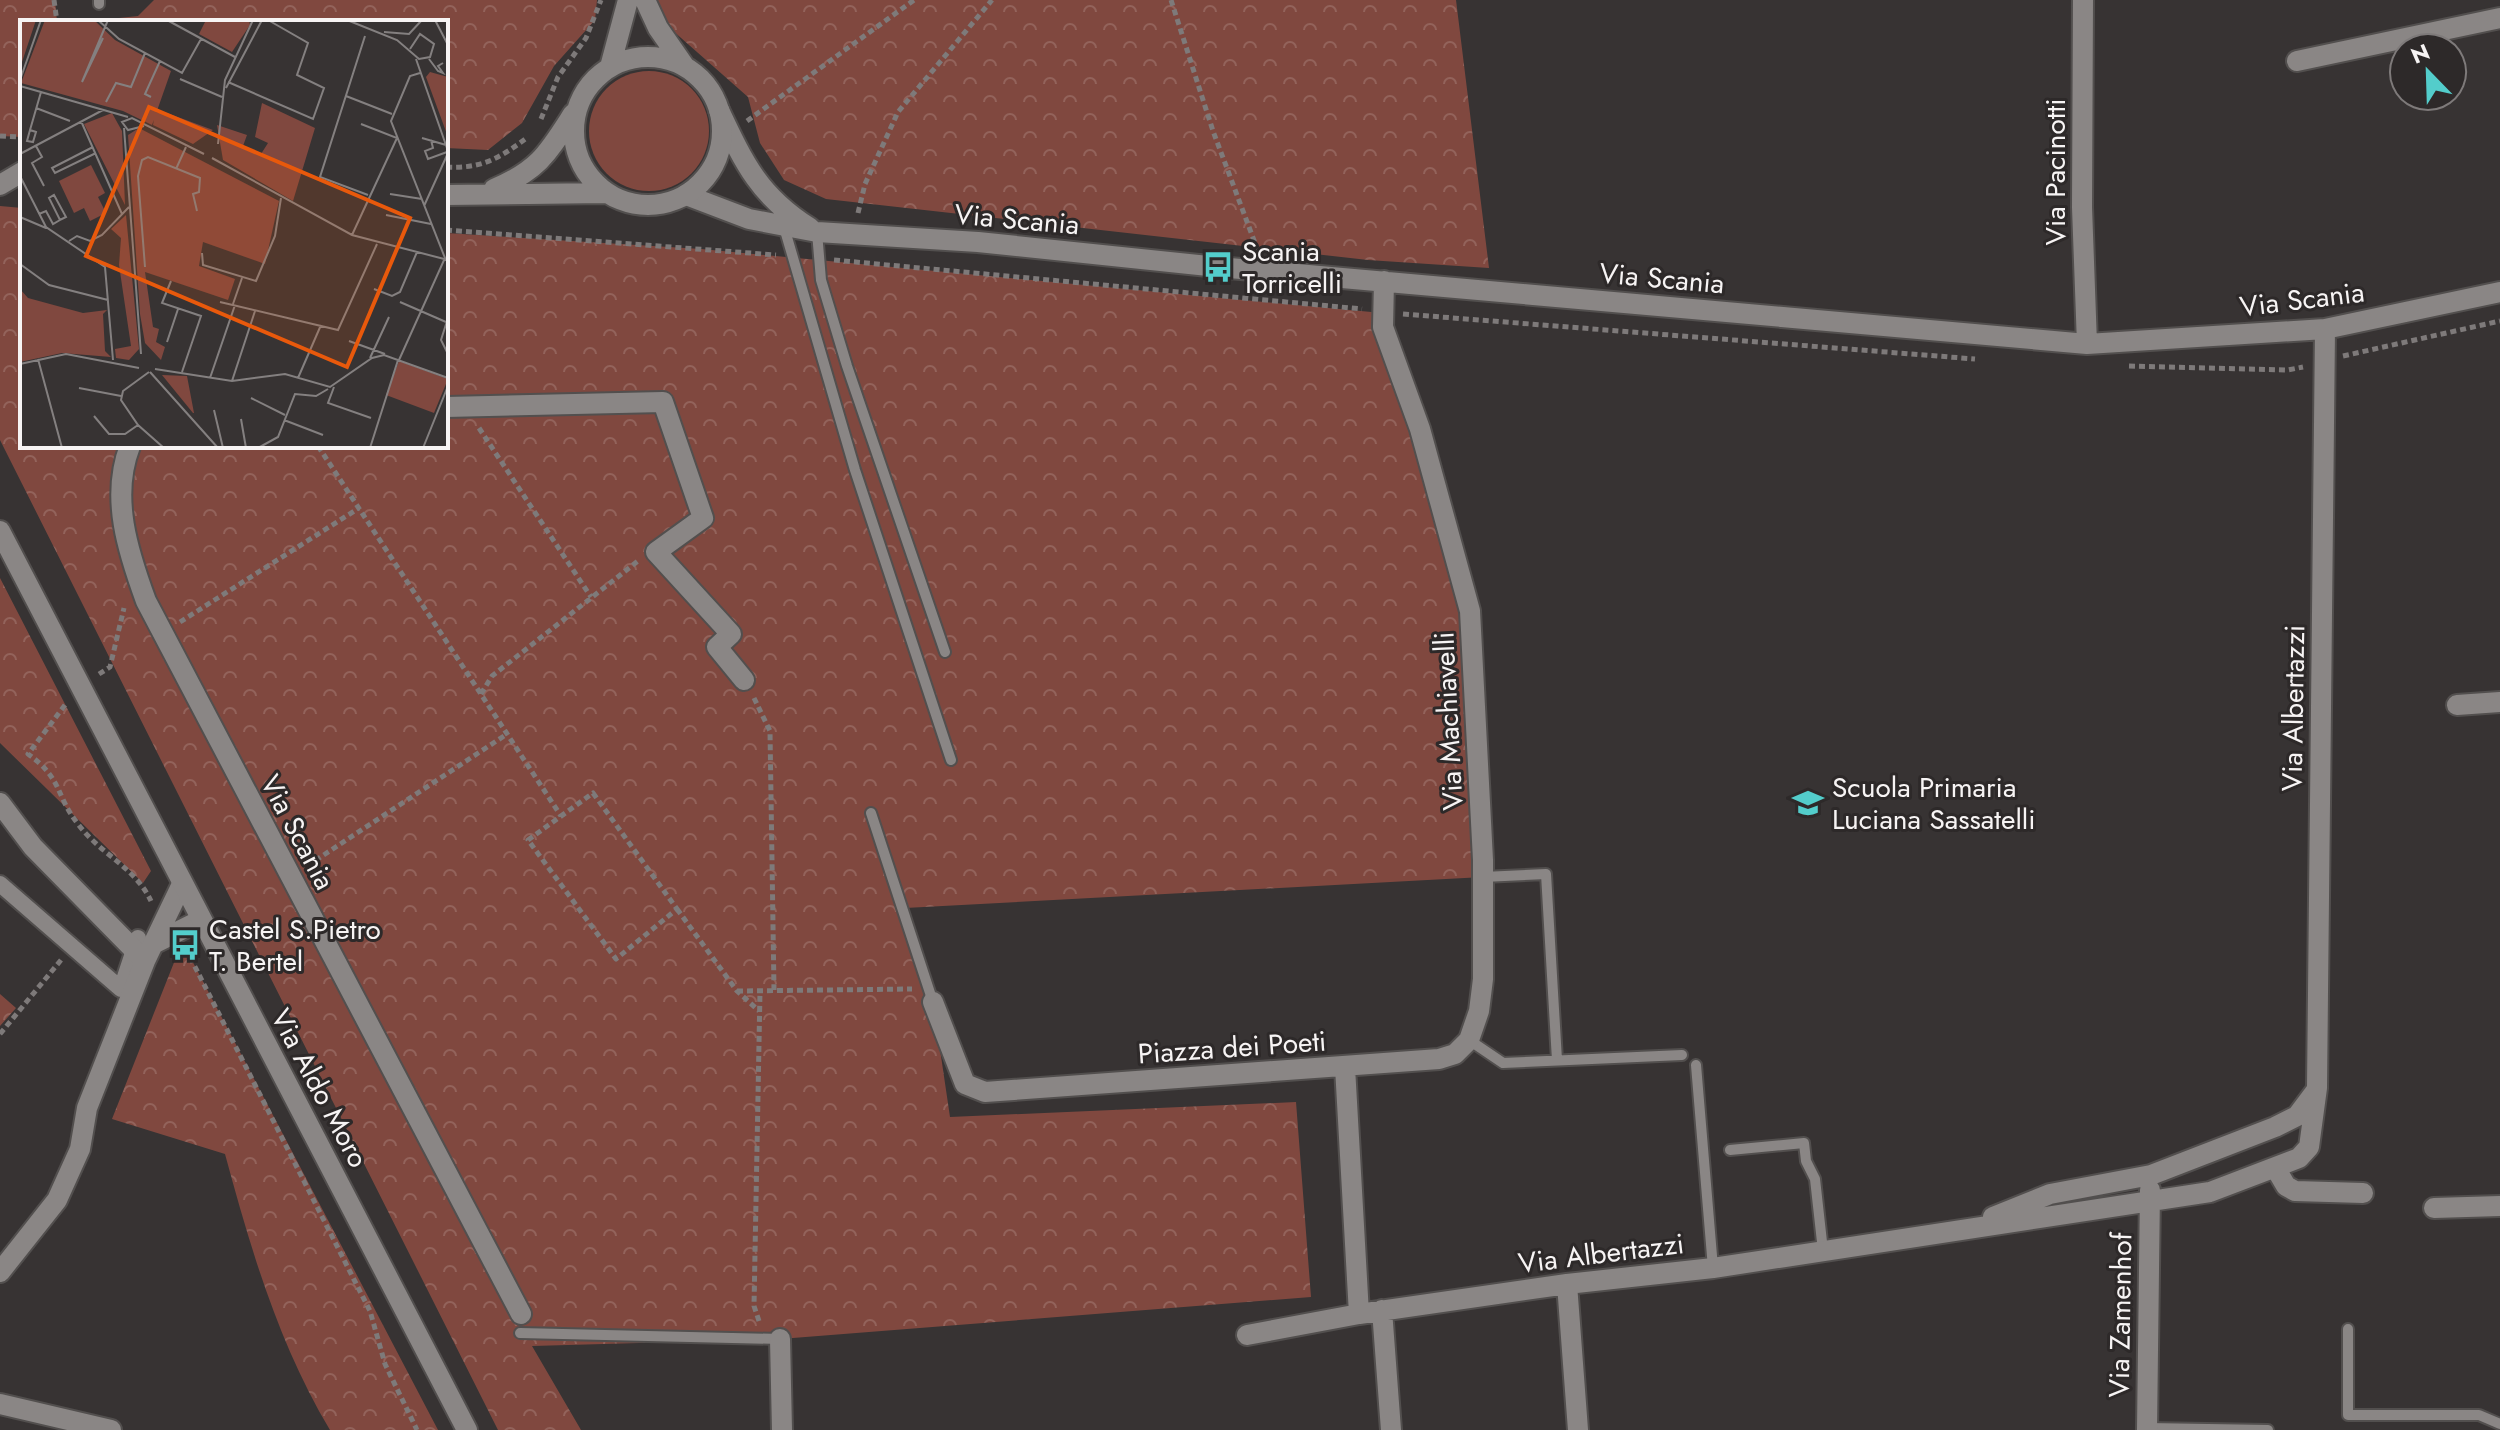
<svg xmlns="http://www.w3.org/2000/svg" width="2500" height="1430" font-family="Jost,sans-serif">
<style>
.green{fill:#80483f}
.park{fill:url(#park-crowns)}
.lines{fill:none;stroke-linecap:round;stroke-linejoin:round}
.service-casing{stroke:#524f4e;stroke-width:14}
.pedestrian-casing{stroke:#524f4e;stroke-width:20}
.minor-casing{stroke:#524f4e;stroke-width:24}
.secondary-casing{stroke:#524f4e;stroke-width:24}
.path{stroke:#7e7a7a;stroke-width:5;stroke-dasharray:6 4;stroke-linecap:butt}
.service{stroke:#8a8685;stroke-width:10}
.pedestrian{stroke:#8a8685;stroke-width:16}
.minor{stroke:#8a8685;stroke-width:20}
.secondary{stroke:#8a8685;stroke-width:20}
.labels{text-anchor:middle;stroke-width:6;stroke-linejoin:round;paint-order:stroke}
.street-label{font-size:28px;fill:#f7f4f4;stroke:#2d2929}
.poi-label{font-size:28px;fill:#f7f4f4;stroke:#2d2929;text-anchor:start}
.inset-road{fill:none;stroke:#848080;stroke-width:2}
.view{fill:#e8590c;fill-opacity:0.15;stroke:#e8590c;stroke-width:4}
.inset-edge{fill:none;stroke:#f7f4f4;stroke-width:4}
</style>
<defs>
<pattern id="park-crowns" width="20" height="18" patternUnits="userSpaceOnUse" patternTransform="scale(2)"><rect width="20" height="18" fill="#80483f"/><path d="M2 6a3 3 0 1 1 6 0M12 15a3 3 0 1 1 6 0" fill="none" stroke="#93635b"/></pattern>
</defs>
<rect width="100%" height="100%" fill="#373333"/>
<path class="green" d="M589 131a60 60 0 1 1 120 0a60 60 0 1 1-120 0Z"/>
<path class="park" d="M 0,0 L 55,0 L 57,22 L 22,22 L 22,137 L 0,136 Z
M 154,0 L 597,0 L 595,20 L 554,66 L 522,123 L 488,150 L 446,148 L 446,22 L 81,22 L 138,16 Z
M 638,0 L 1456,0 L 1489,268 L 1368,260 L 826,199 L 784,180 L 760,143 L 748,97 Z
M 0,206 L 22,208 L 22,446 L 446,446 L 446,233 L 701,249 L 1382,313 L 1470,611 L 1483,877 L 905,908 L 933,1002 L 950,1117 L 1296,1102 L 1311,1297 L 780,1339 L 532,1346 L 581,1430 L 498,1430 L 0,440 Z
M 0,578 L 151,871 L 143,883 L 0,743 Z
M 188,953 L 438,1430 L 330,1430 C 279,1345 251,1250 225,1154 L 112,1119 L 177,955 Z
M 0,994 L 16,1008 L 0,1026 Z"/>
<g class="lines">
<defs>
<path id="service" d="M 99,0 L 99,4
M 784,227 L 855,470 L 951,760
M 817,232 L 821,280 L 847,366 L 945,652
M 871,813 L 933,1002
M 1483,877 L 1546,874 L 1557,1060
M 1469,1040 L 1503,1063 L 1682,1055
M 1696,1065 L 1713,1268
M 1730,1150 L 1804,1143 L 1806,1161 L 1815,1179 L 1823,1251
M 2348,1329 L 2348,1415 L 2479,1415 L 2500,1424
M 520,1333 L 780,1339
M 2147,1428 L 2268,1430"/>
<path id="pedestrian" d="M 0,884 L 121,989 L 138,938"/>
<path id="minor" d="M 2083,0 L 2082,207 L 2087,344
M 2297,61 L 2500,18
M 719,110 C 744,163 759,196 810,228
M 686,195 L 749,219 L 817,232 L 978,242 L 1218,267 L 2087,344 L 2325,329 L 2500,292
M 446,407 L 663,402 L 703,518 L 656,552 L 731,634 L 717,647 L 744,680
M 130,446 C 110,497 128,552 146,601 L 521,1314
M 2457,705 L 2500,702
M 0,803 L 33,847 L 145,961
M 153,944 L 201,920
M 933,1002 L 965,1084 L 985,1092 L 1439,1059 L 1455,1054 L 1469,1040 L 1479,1011 L 1483,979 L 1483,860 L 1470,611 L 1420,429 L 1383,327 L 1384,281
M 1345,1067 L 1359,1314
M 2276,1169 L 2286,1186 L 2295,1191 L 2363,1193
M 2434,1208 L 2500,1206
M 1993,1217 L 2050,1194 L 2151,1175 L 2275,1127 L 2297,1116 L 2315,1092
M 0,1272 L 57,1200 L 80,1149 L 87,1108 L 145,961 L 182,884
M 1567,1284 L 1578,1430
M 1382,1310 L 1391,1430
M 1247,1335 L 1359,1314 L 1567,1284 L 1713,1268 L 2210,1192 L 2299,1158 L 2309,1147 L 2317,1088 L 2325,329
M 780,1339 L 782,1430
M 0,1404 L 111,1430
M 2147,1430 L 2150,1190"/>
<path id="secondary" d="M 645,0 L 658,28 L 685,67
M574 131a74 74 0 1 1 148 0a74 74 0 1 1-148 0Z
M 610,67 L 628,0
M 0,185 L 22,172
M 494,189 C 539,170 548,153 573,114
M 446,195 L 605,193
M 0,531 L 467,1430"/>
</defs>
<use href="#service" class="service-casing"/>
<use href="#pedestrian" class="pedestrian-casing"/>
<use href="#minor" class="minor-casing"/>
<use href="#secondary" class="secondary-casing"/>
<path class="path" d="M 54,0 L 57,22
M 1171,0 L 1213,131 L 1258,251
M 541,119 L 558,77 L 586,38 L 601,0
M 747,121 L 914,0
M 0,136 L 22,137
M 446,167 C 482,169 500,158 528,137
M 858,213 L 865,184 L 898,112 L 992,0
M 446,230 L 776,255
M 834,260 L 1362,309
M 1403,314 L 1975,359
M 2343,356 L 2500,321
M 2129,366 L 2288,370 L 2303,367
M 479,428 L 591,597
M 318,446 L 561,816
M 180,622 L 359,508
M 99,674 L 110,667 L 124,608
M 481,694 L 492,676 L 638,561
M 754,698 L 770,731 L 774,990
M 65,705 L 28,754 C 63,779 55,795 78,824 C 100,854 135,867 151,901
M 593,793 L 677,909 L 616,959 L 528,840 Z
M 307,866 L 507,734
M 677,909 L 737,991 L 759,1011
M 183,954 L 188,953 L 370,1311 L 385,1364 L 417,1430
M 737,991 L 912,989
M 0,1034 L 61,960
M 759,1321 L 754,1306 L 760,991"/>
<use href="#service" class="service"/>
<use href="#pedestrian" class="pedestrian"/>
<use href="#minor" class="minor"/>
<use href="#secondary" class="secondary"/>
</g>
<defs>
<symbol id="bus-bare" viewBox="-9 -9 18 18"><path d="M-5-6H5V4H4V6H2V4H-2V6H-4V4H-5ZM-3.5-4V0h7V-4ZM-3.5 1.2v1.5H-2V1.2ZM2 1.2v1.5H3.5V1.2Z" fill="#53cdcb" stroke="#2d2929" stroke-width="2.5" paint-order="stroke"/></symbol>
<symbol id="school-bare" viewBox="-9 -9 18 18"><path d="M0-5L7-2L0 1L-7-2ZM-4 1L0 2.5L4 1V4Q0 6-4 4Z" fill="#53cdcb" stroke="#2d2929" stroke-width="2.5" paint-order="stroke"/></symbol>
</defs>
<g fill-rule="evenodd">
<use href="#bus-bare" x="1196" y="245" width="44" height="44"/>
<use href="#school-bare" x="1786" y="781" width="44" height="44"/>
<use href="#bus-bare" x="163" y="923" width="44" height="44"/>
</g>
<g class="labels">
<g class="street-label">
<text transform="translate(2055 172) rotate(-90)" y="10">Via Pacinotti</text>
<text transform="translate(1017 219) rotate(5)" y="10">Via Scania</text>
<text transform="translate(1662 278) rotate(5)" y="10">Via Scania</text>
<text transform="translate(2302 299) rotate(-7)" y="10">Via Scania</text>
<text transform="translate(2293 708) rotate(-89)" y="10">Via Albertazzi</text>
<text transform="translate(1448 721) rotate(-93)" y="10">Via Machiavelli</text>
<text transform="translate(298 832) rotate(62)" y="10">Via Scania</text>
<text transform="translate(1232 1047) rotate(-4)" y="10">Piazza dei Poeti</text>
<text transform="translate(320 1088) rotate(62)" y="10">Via Aldo Moro</text>
<text transform="translate(1601 1253) rotate(-7)" y="10">Via Albertazzi</text>
<text transform="translate(2120 1315) rotate(-89)" y="10">Via Zamenhof</text>
</g>
<g class="poi-label">
<text x="1242" y="261">Scania<tspan x="1242" dy="32">Torricelli</tspan></text>
<text x="1832" y="797">Scuola Primaria<tspan x="1832" dy="32">Luciana Sassatelli</tspan></text>
<text x="209" y="939">Castel S.Pietro<tspan x="209" dy="32">T. Bertel</tspan></text>
</g>
</g>
<g transform="translate(20 20)">
<rect width="428" height="428" fill="#373333"/>
<path d="M 410,52 L 428,57 L 428,117 L 406,57 ZM 379,341 L 428,359 L 414,393 L 366,375 Z" fill="#80483f"/>
<path d="M 0,0 L 16,0 L 0,48 ZM 25,0 L 74,0 L 95,20 L 151,51 L 132,105 L 103,91 L 1,63 ZM 186,0 L 229,0 L 230,5 L 212,32 L 179,14 ZM 242,83 L 295,108 L 273,181 L 203,140 L 197,105 L 227,115 L 223,126 L 241,134 L 248,123 L 235,117 ZM 135,92 L 147,93 L 193,110 L 173,124 L 133,105 ZM 92,93 L 102,111 L 105,185 L 64,104 ZM 119,108 L 259,181 L 245,244 L 183,222 L 179,246 L 215,259 L 208,280 L 125,252 L 133,307 L 139,309 L 136,322 L 145,327 L 141,340 L 125,323 L 120,294 L 108,115 ZM 71,145 L 85,173 L 78,177 L 86,193 L 70,201 L 64,188 L 54,193 L 39,161 ZM 106,195 L 119,329 L 109,340 L 96,338 L 95,329 L 111,326 L 99,245 L 101,218 L 91,209 ZM 0,269 L 8,278 L 63,293 L 87,290 L 83,294 L 85,331 L 91,337 L 42,333 L 0,342 ZM 142,355 L 167,356 L 174,393 L 173,393 Z" fill="#80483f"/>
<path class="inset-road" d="M 78,0 L 99,19 L 162,53 L 181,19M 147,0 L 215,37M 327,0 L 377,20 L 399,39 L 410,37 L 414,24 L 400,14 L 390,29M 415,0 L 428,25M 364,12 L 389,14 L 402,0M 345,16 L 300,157 L 348,175M 83,18 L 62,62 L 88,0M 396,39 L 428,131M 409,39 L 418,51 L 423,53 L 418,46 L 423,43M 160,59 L 202,77M 0,60 L 21,0M 208,62 L 293,99 L 304,68 L 277,55 L 288,23 L 248,0M 0,66 L 108,97M 206,68 L 242,0M 326,76 L 372,94M 131,77 L 125,74 L 140,41M 86,82 L 96,63 L 111,67 L 125,33M 16,88 L 50,101M 61,101 L 102,194M 124,106 L 108,110 L 102,102 L 112,98 L 184,134M 104,108 L 121,334M 10,110 L 16,112 L 13,122 L 7,121 L 10,110 L 21,72M 402,118 L 426,125M 411,120 L 413,128 L 405,131 L 408,139 L 427,132M 198,124 L 205,60 L 233,0M 16,126 L 22,137 L 12,143 L 24,166M 73,127 L 32,148 L 35,153 L 76,133M 0,134 L 83,90M 192,138 L 332,215 L 428,240M 156,149 L 166,127M 0,156 L 26,207 L 85,247 L 93,340M 370,174 L 402,179M 34,175 L 46,197 L 40,200 L 29,178 ZM 404,186 L 428,133M 19,194 L 26,191 L 33,204 L 40,200M 366,195 L 411,204M 0,197 L 26,208M 332,215 L 377,118 L 341,104M 49,221 L 57,216 L 70,221 L 82,215 L 109,187M 182,233 L 183,245 L 236,261 L 255,216 L 261,178M 0,244 L 29,265 L 88,280M 125,247 L 118,156 L 122,140 L 128,137 L 180,158 L 179,172 L 173,174 L 177,191M 151,261 L 142,283 L 181,296 L 162,352M 354,269 L 372,276 L 380,272 L 397,232M 200,282 L 318,310 L 357,224M 380,282 L 426,302M 213,284 L 222,258M 428,298 L 421,320 L 428,334M 329,321 L 365,334M 147,322 L 158,289M 350,338 L 369,297M 18,339 L 42,428M 379,340 L 425,238 L 371,101 L 390,56 L 400,53M 0,344 L 46,334 L 119,348M 135,349 L 212,361 L 265,354 L 310,367 L 352,338 L 364,335 L 428,358M 129,352 L 103,371 L 101,380 L 118,405 L 144,428M 130,352 L 198,428M 190,358 L 215,285M 278,358 L 301,305M 212,361 L 235,291M 314,367 L 308,383 L 351,398M 59,368 L 101,376M 231,378 L 265,395M 194,390 L 203,428M 74,396 L 89,414 L 105,414 L 118,405M 221,399 L 226,428M 264,400 L 303,415M 238,428 L 258,417 L 275,374 L 296,376 L 308,369M 350,428 L 378,340M 403,428 L 428,366"/>
<path class="view" d="M 129,87 L 390,198 L 327,347 L 66,236 Z"/>
<rect width="428" height="428" class="inset-edge"/>
</g>
<g transform="translate(2428 72) rotate(337)"><circle r="38" fill="#2d2929" stroke="#7e7a7a" stroke-width="2"/>
<path d="M0-6L14 30L0 20L-14 30Z" fill="#53cdcb"/>
<text y="-12" font-size="22" font-weight="bold" text-anchor="middle" fill="#f7f4f4">N</text>
</g>
</svg>
